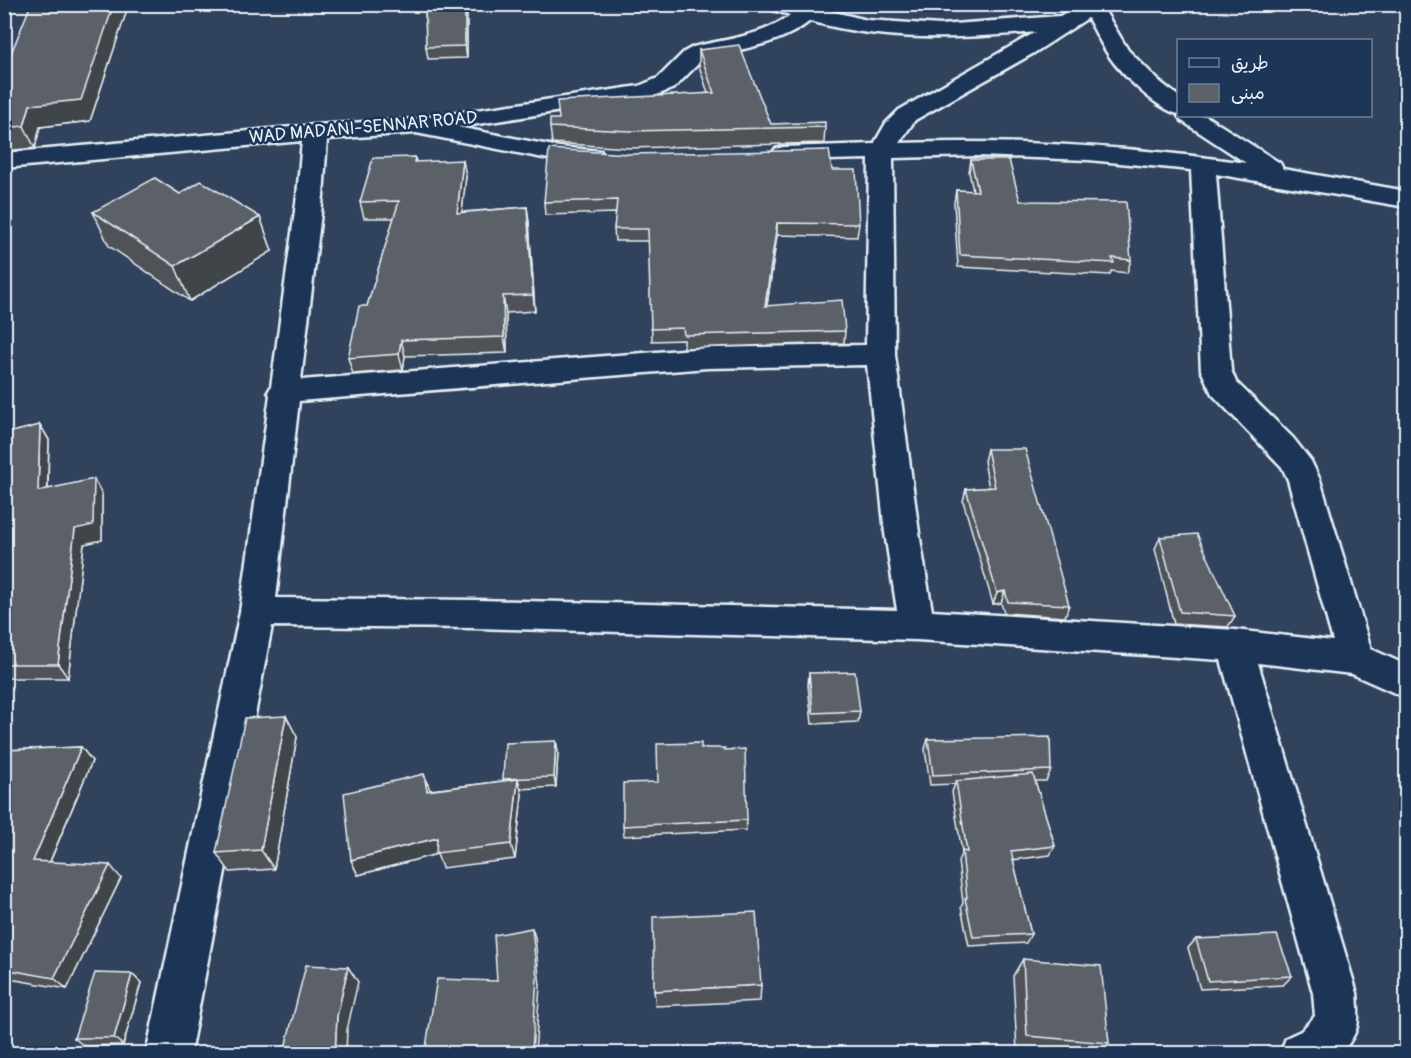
<svg xmlns="http://www.w3.org/2000/svg" width="1411" height="1058" font-family="Pangolin,'Playpen Sans Arabic',sans-serif">
<style>
.lines{fill:none;stroke-linecap:round;stroke-linejoin:round}
.minor-casing{stroke:#e8f1f8;stroke-width:5}
.minor{fill:#1d3557;fill-rule:evenodd}
.wall{fill:#4f5359;stroke:#e8f1f8;stroke-width:1.5}
.shaded-wall{fill:#404448;stroke:#e8f1f8;stroke-width:1.5}
.building{fill:#5c6167;stroke:#e8f1f8;stroke-width:1.5}
.labels{text-anchor:middle;stroke-width:5;stroke-linejoin:round;paint-order:stroke}
.far-street-label{font-size:18px;fill:#e8f1f8;stroke:#1d3557}
</style>
<rect width="100%" height="100%" fill="#30425c"/>
<filter id="ink" filterUnits="userSpaceOnUse"><feTurbulence type="fractalNoise" baseFrequency=".0167" numOctaves="2"/><feDisplacementMap in="SourceGraphic" scale="12" xChannelSelector="R" yChannelSelector="G"/><feConvolveMatrix kernelMatrix="1 2 1 2 8 2 1 2 1" color-interpolation-filters="sRGB"/></filter>
<g filter="url(#ink)">
<g class="lines">
<defs>
<path id="minor" d="M 768,4 L 802,4 L 867,20 L 940,25 L 1060,16 L 1079,4 L 1105,4 L 1103,8 L 1128,50 L 1159,81 L 1178,96 L 1178,114 C 1157,109 1121,74 1109,56 C 1101,44 1095,31 1088,18 L 1034,53 L 915,120 L 899,143 C 1015,139 1131,146 1246,163 L 1182,121 L 1178,116 L 1206,116 L 1280,163 L 1283,169 L 1406,191 L 1406,207 L 1216,174 L 1231,370 L 1236,382 L 1293,438 L 1311,461 L 1320,480 L 1371,649 L 1406,665 L 1406,698 L 1352,674 L 1258,663 L 1357,993 C 1359,1023 1361,1029 1341,1054 L 1280,1054 L 1286,1038 L 1301,1031 L 1315,1016 L 1313,993 L 1221,660 L 917,640 L 475,628 L 272,626 L 190,1054 L 146,1054 L 240,612 L 270,395 L 268,392 L 271,387 L 297,196 L 302,141 L 4,168 L 4,153 L 315,125 L 416,119 L 639,86 L 658,78 L 684,52 L 693,47 C 725,39 765,36 790,15 L 770,9 ZM 810,21 C 884,42 960,39 1036,32 L 899,110 L 886,123 L 874,144 L 784,147 L 775,149 L 772,154 L 775,159 L 784,161 L 869,159 L 866,345 L 707,348 L 301,380 L 323,196 L 327,139 L 416,133 L 559,161 L 592,163 L 601,161 L 604,156 L 601,151 L 559,147 L 458,127 L 652,97 L 674,88 L 700,62 L 709,57 C 744,48 782,44 810,21 ZM 978,156 L 1089,160 L 1191,170 L 1201,370 L 1212,394 L 1282,467 L 1288,480 L 1333,641 L 1235,630 L 932,611 L 919,533 L 895,355 L 893,158 ZM 867,365 L 885,533 L 897,610 L 475,600 L 276,598 L 299,401 L 707,368 Z"/>
</defs>
<use href="#minor" class="minor-casing"/>
<use href="#minor" class="minor"/>
</g>
<path class="wall" d="M 38,4 L 129,4 L 90,121 L 40,127 L 35,148 L 4,151 L 4,71 L 39,7 Z
M 425,4 L 467,4 L 467,58 L 428,59 L 426,47 Z
M 699,50 L 771,124 L 825,127 L 824,143 L 630,148 L 552,143 L 550,127 L 559,119 L 708,93 L 699,66 Z
M 415,157 L 416,162 L 466,176 L 462,212 L 527,207 L 529,223 L 535,311 L 506,313 L 507,353 L 405,356 L 403,370 L 353,374 L 348,358 L 367,306 L 394,218 L 364,218 L 360,202 Z
M 971,160 L 1020,201 L 1131,260 L 1127,273 L 1111,271 L 1110,275 L 958,267 L 954,203 L 956,190 L 973,191 L 969,172 Z
M 832,170 L 859,224 L 857,237 L 777,235 L 767,306 L 845,331 L 844,343 L 684,348 L 684,340 L 652,341 L 649,241 L 615,241 L 614,229 L 616,213 L 545,215 L 544,202 Z
M 180,194 L 260,217 L 272,251 L 190,301 L 109,246 L 93,212 Z
M 40,425 L 49,440 L 48,489 L 102,494 L 102,540 L 84,544 L 68,678 L 4,678 L 4,434 Z
M 987,449 L 1069,605 L 1065,617 L 1004,613 L 1001,603 L 993,604 L 963,501 L 966,489 L 989,488 L 984,461 Z
M 1160,537 L 1235,616 L 1228,627 L 1174,624 L 1155,549 Z
M 809,673 L 860,711 L 858,722 L 812,724 L 808,685 Z
M 286,716 L 297,737 L 274,869 L 230,872 L 216,853 Z
M 928,739 L 1051,770 L 1046,781 L 1035,781 L 1055,846 L 1050,855 L 1013,860 L 1031,934 L 1026,943 L 969,946 L 961,907 L 963,903 L 958,861 L 962,852 L 952,792 L 955,784 L 930,785 L 925,749 Z
M 556,741 L 558,752 L 556,787 L 520,789 L 522,794 L 515,859 L 442,868 L 437,854 L 358,875 L 351,860 L 430,790 L 503,781 L 503,779 Z
M 81,747 L 92,761 L 50,862 L 121,878 L 67,989 L 4,978 L 4,750 Z
M 701,748 L 725,750 L 747,820 L 746,830 L 624,836 L 623,826 L 658,782 Z
M 1196,939 L 1292,976 L 1283,985 L 1200,989 L 1188,948 Z
M 1023,959 L 1109,1043 L 1100,1053 L 1048,1053 L 1017,1051 L 1013,976 Z
M 132,974 L 141,983 L 123,1045 L 84,1046 L 74,1038 Z
M 761,985 L 760,1001 L 656,1006 L 654,991 Z"/>
<path class="shaded-wall" d="M 114,4 L 129,4 L 90,121 L 40,127 L 35,148 L 24,126 L 30,105 Z
M 465,4 L 467,4 L 467,58 L 465,46 Z
M 463,160 L 466,176 L 460,229 L 457,213 Z
M 527,207 L 529,223 L 535,311 L 533,295 Z
M 260,217 L 272,251 L 190,301 L 175,266 Z
M 777,223 L 777,235 L 765,318 L 765,306 Z
M 503,296 L 506,313 L 507,353 L 504,337 Z
M 401,340 L 405,356 L 403,370 L 399,354 Z
M 40,425 L 49,440 L 47,506 L 38,491 Z
M 94,479 L 102,494 L 102,540 L 84,544 L 68,678 L 58,664 L 75,529 Z
M 1005,591 L 1001,603 L 993,604 L 997,593 Z
M 286,716 L 297,737 L 274,869 L 261,850 Z
M 556,741 L 558,752 L 556,787 L 554,777 Z
M 81,747 L 92,761 L 45,873 L 33,861 Z
M 424,774 L 430,790 L 433,806 L 427,791 Z
M 518,779 L 522,794 L 515,859 L 511,844 Z
M 437,838 L 437,854 L 358,875 L 351,860 Z
M 110,865 L 121,878 L 67,989 L 54,978 Z
M 532,928 L 535,937 L 540,986 L 535,1053 L 532,1053 Z
M 348,967 L 358,982 L 347,1030 L 346,1053 L 335,1053 L 337,1016 Z
M 132,974 L 141,983 L 123,1045 L 114,1038 Z"/>
<path class="building" d="M 31,4 L 43,8 L 46,4 L 114,4 L 81,100 L 30,105 L 24,126 L 4,128 L 4,71 Z
M 425,4 L 465,4 L 465,46 L 426,47 Z
M 739,45 L 771,124 L 825,122 L 825,127 L 629,131 L 550,127 L 550,119 L 559,119 L 557,101 L 714,93 L 699,50 Z
M 549,149 L 629,154 L 829,150 L 832,170 L 856,170 L 859,224 L 777,223 L 765,306 L 842,300 L 845,331 L 684,335 L 683,328 L 651,329 L 648,229 L 614,229 L 617,200 L 544,202 Z
M 415,157 L 414,162 L 463,160 L 457,213 L 527,207 L 533,295 L 503,296 L 504,337 L 401,340 L 399,354 L 348,358 L 359,306 L 367,306 L 399,201 L 360,202 L 373,158 Z
M 971,160 L 1009,160 L 1020,201 L 1126,202 L 1131,260 L 1112,258 L 1114,263 L 960,255 L 956,190 L 978,191 Z
M 155,178 L 180,194 L 201,181 L 260,217 L 175,266 L 93,212 Z
M 40,425 L 38,491 L 94,479 L 93,525 L 75,529 L 58,664 L 4,664 L 4,434 Z
M 987,449 L 1025,449 L 1069,605 L 1008,602 L 1005,591 L 997,593 L 966,489 L 995,487 Z
M 1197,534 L 1235,616 L 1180,612 L 1160,537 Z
M 855,672 L 860,711 L 813,713 L 809,673 Z
M 286,716 L 261,850 L 216,853 L 245,718 Z
M 1050,737 L 1051,770 L 933,775 L 928,739 Z
M 556,741 L 554,777 L 503,779 L 505,743 Z
M 701,743 L 701,748 L 725,748 L 725,750 L 745,749 L 747,820 L 623,826 L 623,783 L 658,782 L 657,744 Z
M 81,747 L 33,861 L 110,865 L 54,978 L 4,969 L 4,750 Z
M 424,774 L 427,791 L 518,779 L 511,844 L 436,853 L 437,838 L 351,860 L 344,793 Z
M 1033,774 L 1055,846 L 1011,851 L 1031,934 L 973,937 L 965,898 L 967,898 L 962,851 L 967,852 L 956,781 Z
M 756,912 L 761,985 L 654,991 L 653,917 Z
M 532,928 L 537,977 L 532,1053 L 425,1053 L 437,979 L 497,981 L 494,935 Z
M 1277,935 L 1292,976 L 1208,981 L 1196,939 Z
M 1023,959 L 1101,966 L 1109,1043 L 1027,1036 Z
M 306,965 L 348,967 L 337,1016 L 335,1053 L 248,1053 L 285,1048 Z
M 95,973 L 132,974 L 114,1038 L 74,1038 Z"/>
</g>
<g class="labels">
<g class="far-street-label">
<text transform="translate(363 127) rotate(-5)" y="6">WAD MADANI-SENNAR ROAD</text>
</g>
</g>
<rect width="1411" height="1058" fill="none" stroke="#1d3557" stroke-width="24"/>
<rect x="12" y="12" width="1387" height="1034" fill="none" stroke="#e8f1f8" stroke-width="2" filter="url(#ink)"/>
<rect x="1177" y="39" width="195" height="78" fill="#1d3557" stroke="#6e8097" stroke-width="1.5"/>
<rect x="1189" y="58" width="30" height="9" fill="#1d3557" stroke="#6e8097" stroke-width="1.5"/>
<text x="1231" y="69" font-size="18" fill="#e8f1f8">طريق</text>
<rect x="1189" y="84" width="30" height="18" fill="#5c6167" stroke="#6e8097" stroke-width="1.5"/>
<text x="1231" y="99" font-size="18" fill="#e8f1f8">مبنى</text>
</svg>
